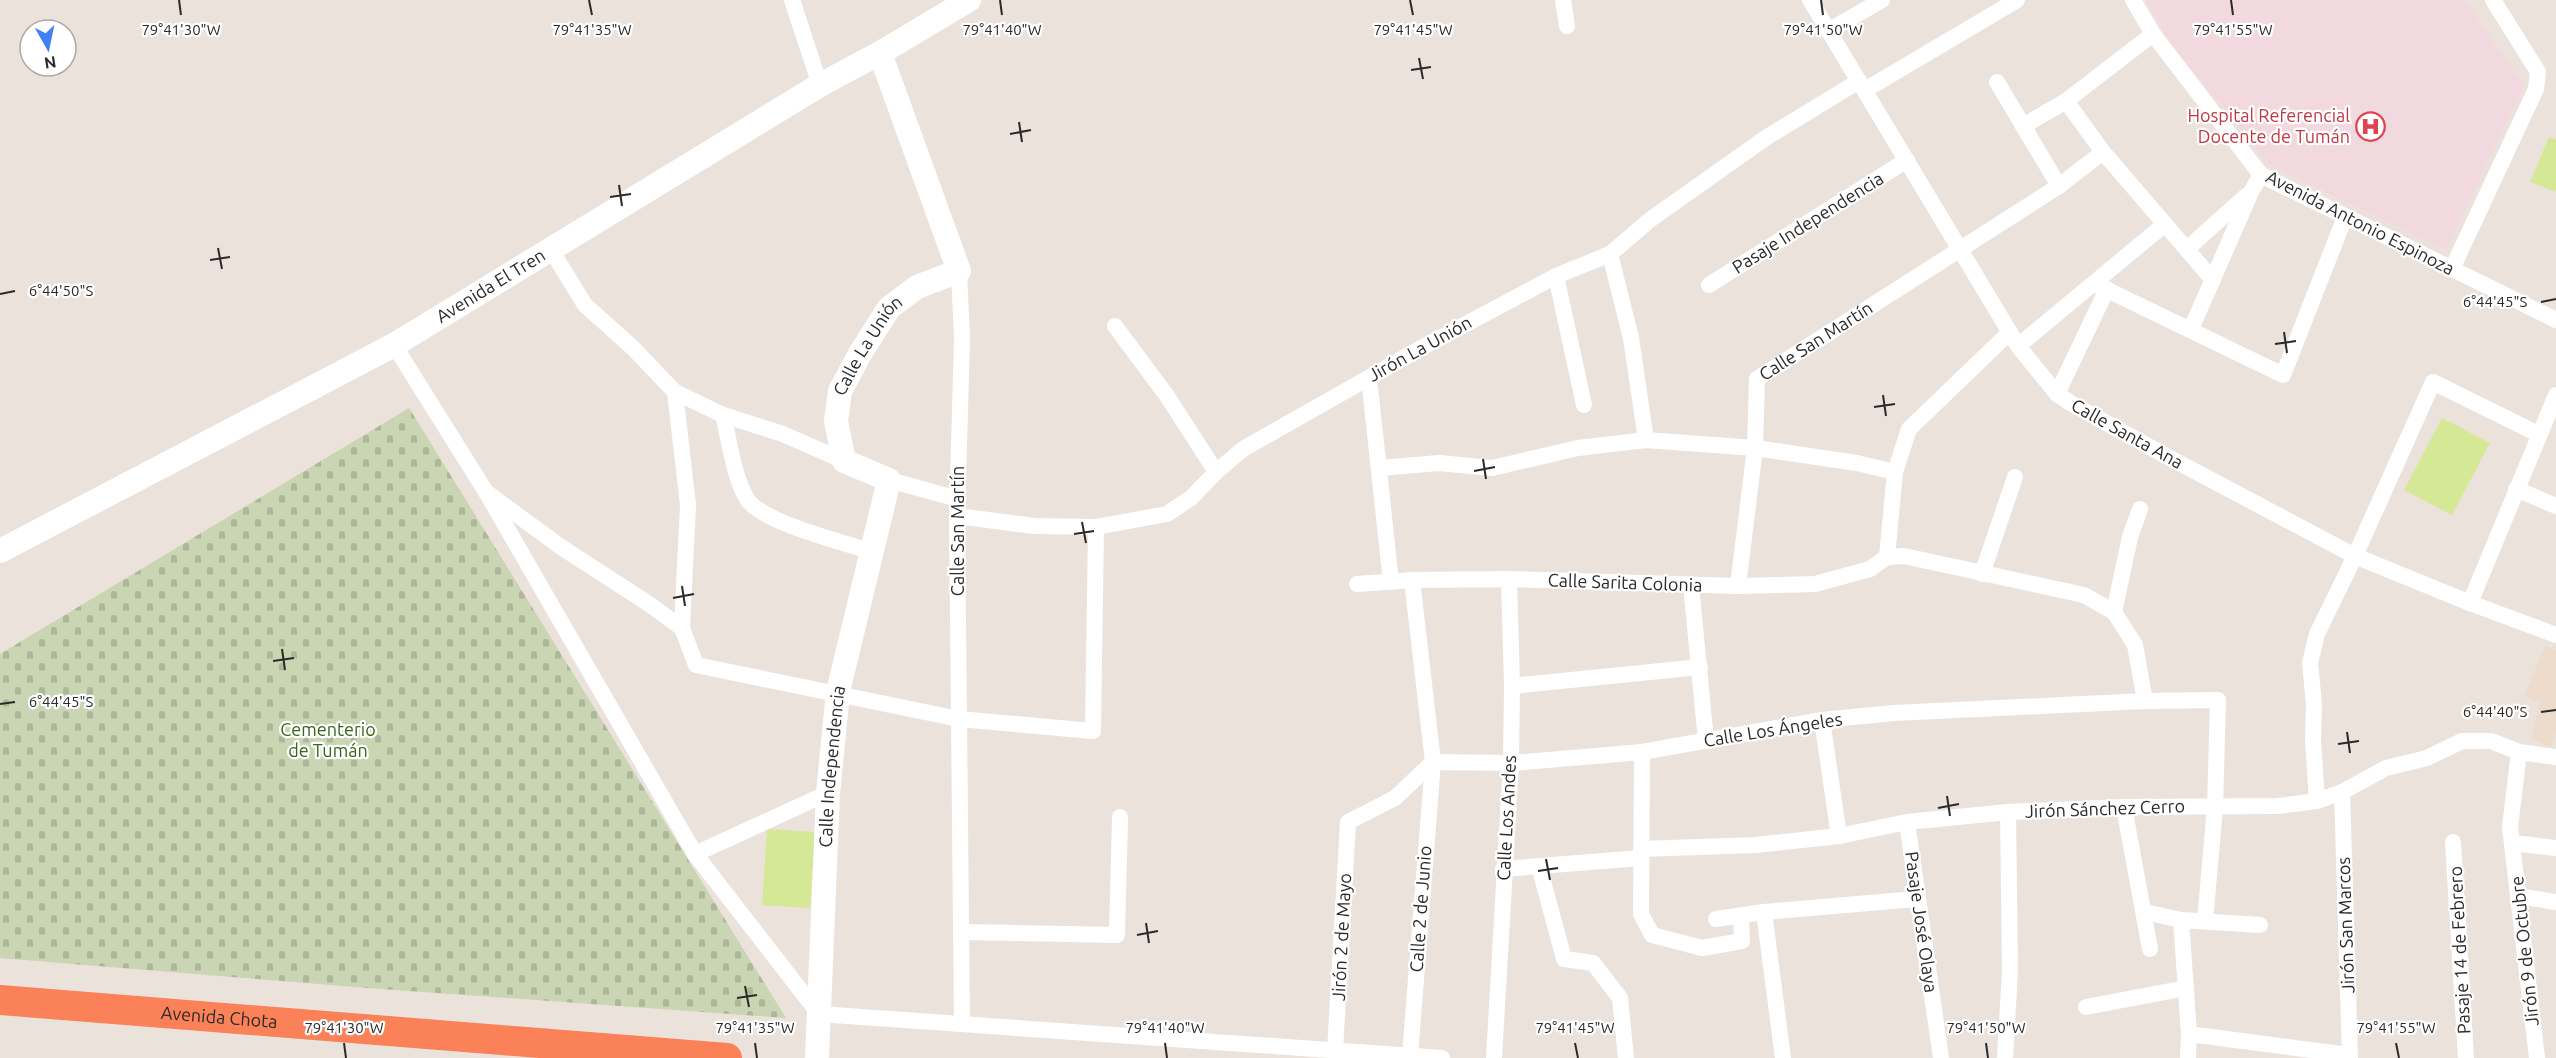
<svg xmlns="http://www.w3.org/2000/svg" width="2556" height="1058" font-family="Ubuntu,sans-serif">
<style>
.education{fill:#eddccb}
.medical{fill:#f2d9df}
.cemetery{fill:url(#cemetery-stones)}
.pitch{fill:#d4e895}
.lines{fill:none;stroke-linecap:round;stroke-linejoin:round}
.street{stroke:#fff;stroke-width:16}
.secondary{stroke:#fff;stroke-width:24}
.highway{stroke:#fa8158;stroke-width:30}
.ticks{fill:none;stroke:#2a2a2a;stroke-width:2}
.labels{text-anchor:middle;stroke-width:4.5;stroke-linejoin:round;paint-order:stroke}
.health-label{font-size:18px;fill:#be3a42;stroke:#fff;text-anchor:end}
.street-label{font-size:18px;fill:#2a2a2a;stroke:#fff}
.park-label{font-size:18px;fill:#38651b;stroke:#fff}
.ticks-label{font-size:15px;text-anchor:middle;fill:#2a2a2a;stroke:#fff;stroke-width:4.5;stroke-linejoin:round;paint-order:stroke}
</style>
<defs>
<pattern id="cemetery-stones" width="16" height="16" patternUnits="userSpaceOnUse" patternTransform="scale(1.5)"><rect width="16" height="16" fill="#cad5b3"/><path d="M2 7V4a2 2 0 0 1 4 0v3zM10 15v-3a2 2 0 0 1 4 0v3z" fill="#aeb79a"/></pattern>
</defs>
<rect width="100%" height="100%" fill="#ece2dc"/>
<path class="education" d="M 2545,646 L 2556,650 L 2556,733 L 2551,747 L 2531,739 L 2540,703 L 2524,696 Z"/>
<path class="medical" d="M 2146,0 L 2465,0 L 2524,86 L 2446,250 L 2269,165 L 2171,44 Z"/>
<path class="cemetery" d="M 409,408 L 786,1018 L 367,988 L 0,958 L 0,654 Z"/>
<path class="pitch" d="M 2549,137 L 2556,140 L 2556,192 L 2530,182 Z
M 2442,418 L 2490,443 L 2452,515 L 2404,490 Z
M 767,829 L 815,832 L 810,908 L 762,905 Z"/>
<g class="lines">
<g class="street">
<path d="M 792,0 L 820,85"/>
<path d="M 1563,0 L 1567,26"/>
<path d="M 1810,0 L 2018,346 L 2057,394 L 2072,404 L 2168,457 L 2355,556 L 2470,603 L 2556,635"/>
<path d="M 2133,0 L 2153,34 L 2261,175 L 2556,320"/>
<path d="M 1828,31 L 1882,0"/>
<path d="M 1997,82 L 2059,186"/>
<path d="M 1865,90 L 2017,0"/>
<path d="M 2066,101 L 2103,152 L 2213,280"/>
<path d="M 2023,126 L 2066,101 L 2153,34"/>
<path d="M 550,248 L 585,305 L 633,348 L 675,392 L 723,415 L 783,434 L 844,461"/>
<path d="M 2187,249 L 2246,196"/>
<path d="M 1610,254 L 1631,338 L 1646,440"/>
<path d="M 2452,269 L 2536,89 L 2538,72 L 2493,0"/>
<path d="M 959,271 L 962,338 L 957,516 L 962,1024"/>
<path d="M 1556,276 L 1584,405"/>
<path d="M 2095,284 L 2283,375 L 2345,217"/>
<path d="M 1709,285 L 1907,160"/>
<path d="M 1115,326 L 1167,396 L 1216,472"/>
<path d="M 2191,329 L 2251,192 L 2261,175"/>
<path d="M 394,345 L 486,492 L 561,547 L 649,604 L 682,628 L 696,665 L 959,719 L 1093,731 L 1096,527"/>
<path d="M 2018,346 L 2165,224"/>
<path d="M 1369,378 L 1391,582"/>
<path d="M 675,392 L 688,505 L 682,628"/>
<path d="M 2057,394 L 2107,289"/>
<path d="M 723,415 C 729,439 734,478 747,499 C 761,522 845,543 873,552"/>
<path d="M 1379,468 L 1439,463 L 1492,468 L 1578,448 L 1646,440 L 1755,448 L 1857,463 L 1895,472"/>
<path d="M 889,480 L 958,499"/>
<path d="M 2516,489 L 2556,506"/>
<path d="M 486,492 L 695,854 L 819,1014 L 1442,1058"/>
<path d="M 957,516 L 1034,526 L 1096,527 L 1167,514 L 1191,498 L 1216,472 L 1243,449 L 1423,347 L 1556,276 L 1610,254 L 1651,219 L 1767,137 L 1859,81"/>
<path d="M 1887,557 L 1904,556 L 2084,595 L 2114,612 L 2135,645 L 2145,701"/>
<path d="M 1887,557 L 1895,472 L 1909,429 L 2010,332"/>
<path d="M 1982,574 L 2015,477"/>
<path d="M 1357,584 L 1412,580 L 1509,579 L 1738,586 L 1815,584 L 1870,569 L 1887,557"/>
<path d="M 1691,585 L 1706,741"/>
<path id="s1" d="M 1738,586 L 1755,448 L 1757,379 L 2059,186 L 2103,152"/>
<path d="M 2470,603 L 2556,395"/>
<path d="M 2114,612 L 2130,537 L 2140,509"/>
<path d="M 1512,686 L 1700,667"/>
<path d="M 1822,720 L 1839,836"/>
<path d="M 1642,752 L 1641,914 L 1652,935 L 1702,948 L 1742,941 L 1741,915"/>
<path d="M 2519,752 L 2510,827 L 2537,1058"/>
<path d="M 2342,792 L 2350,1058"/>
<path d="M 2317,801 L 2313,739 L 2314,704 L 2310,663 L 2317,634 L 2355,556 L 2433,382 L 2538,434"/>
<path d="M 2124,807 L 2150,949"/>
<path d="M 1907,822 L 1941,1058"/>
<path d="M 2453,842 L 2466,1058"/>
<path d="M 2512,843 L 2556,848"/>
<path d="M 1641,849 L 1756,845 L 1839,836 L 1907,822 L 2008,812 L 2124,807 L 2278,806 L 2317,801 L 2342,792 L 2386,768 L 2427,758 L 2462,741 L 2491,741 L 2519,752 L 2556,757"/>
<path d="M 695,854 L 828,793"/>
<path d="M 1539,866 L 1564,959 L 1593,963 L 1620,998 L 1626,1058"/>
<path d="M 1503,869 L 1641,858"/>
<path d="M 2519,896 L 2556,902"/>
<path d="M 1764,912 L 1783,1058"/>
<path d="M 2145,912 L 2181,920 L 2260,925"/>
<path d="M 1716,919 L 1764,912 L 1916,899"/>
<path d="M 2181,920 L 2189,1034 L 2188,1058"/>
<path d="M 961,932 L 1117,935 L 1120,817"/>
<path d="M 2086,1007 L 2186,988"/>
<path d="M 2189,1034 L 2349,1055"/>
<path d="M 1335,1051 L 1348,822 L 1395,798 L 1433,762 L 1511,763 L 1642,752 L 1822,720 L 1894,713 L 2145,701 L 2218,700 L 2215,807 L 2205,921"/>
<path d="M 1410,1056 L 1433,762 L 1412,580"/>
<path d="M 1494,1058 L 1511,763 L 1512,686 L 1509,579"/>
<path d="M 2005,1058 L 2010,971 L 2008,812"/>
</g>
<g class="secondary">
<path id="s2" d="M 0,551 L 394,345 L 820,85 L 880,53 L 969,0"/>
<path id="s3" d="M 817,1058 L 828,793 L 838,692 L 889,480 L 844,461 L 836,421 L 840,391 L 861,352 L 889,308 L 917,287 L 959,271 L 880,53"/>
</g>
<path class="highway" id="s4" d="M 0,1000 L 727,1058"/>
</g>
<path class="ticks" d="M 179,0 L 181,15M 589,0 L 592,15M 1000,0 L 1002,15M 1410,0 L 1413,15M 1821,0 L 1823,15M 2231,0 L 2233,15M 1419,58 L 1423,79M 1411,70 L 1431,67M 1019,122 L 1022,142M 1010,134 L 1031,130M 619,185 L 622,206M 610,197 L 631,194M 218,248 L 222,269M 210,260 L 230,257M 0,294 L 15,291M 2541,302 L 2556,299M 2284,332 L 2287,353M 2275,344 L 2296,341M 1883,395 L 1886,416M 1874,407 L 1895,404M 1483,459 L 1486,479M 1474,471 L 1495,467M 1082,522 L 1086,543M 1074,534 L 1094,531M 682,586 L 685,606M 673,598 L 694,594M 282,649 L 285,670M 273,661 L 294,658M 0,704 L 15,702M 2541,712 L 2556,710M 2347,732 L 2350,753M 2338,744 L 2359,741M 1947,796 L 1950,816M 1938,808 L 1959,804M 1546,859 L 1550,880M 1538,871 L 1558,868M 1146,923 L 1149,943M 1137,935 L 1158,931M 745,986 L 749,1007M 737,998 L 757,995M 344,1043 L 346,1058M 755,1043 L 757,1058M 1165,1043 L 1167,1058M 1575,1043 L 1578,1058M 1986,1043 L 1988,1058M 2396,1043 L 2399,1058"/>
<defs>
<symbol id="hospital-ring" viewBox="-11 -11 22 22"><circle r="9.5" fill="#fff" stroke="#e0444e" stroke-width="1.5"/><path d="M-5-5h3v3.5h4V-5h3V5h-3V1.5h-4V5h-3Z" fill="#e0444e"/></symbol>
</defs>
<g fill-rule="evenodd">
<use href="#hospital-ring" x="2354" y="110" width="33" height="33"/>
</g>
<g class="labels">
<g class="health-label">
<text x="2350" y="122">Hospital Referencial<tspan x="2350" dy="21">Docente de Tumán</tspan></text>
</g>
<g class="street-label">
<text transform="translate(1808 223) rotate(-32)" y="6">Pasaje Independencia</text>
<text transform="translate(2360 223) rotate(27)" y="6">Avenida Antonio Espinoza</text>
<text dy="6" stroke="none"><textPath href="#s2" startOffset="558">Avenida El Tren</textPath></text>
<text dy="6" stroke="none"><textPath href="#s1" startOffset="278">Calle San Martín</textPath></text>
<text transform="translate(1420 349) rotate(-29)" y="6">Jirón La Unión</text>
<text dy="6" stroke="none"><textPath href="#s3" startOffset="758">Calle La Unión</textPath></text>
<text transform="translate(2127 434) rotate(29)" y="6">Calle Santa Ana</text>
<text transform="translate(958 531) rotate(-90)" y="6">Calle San Martín</text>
<text transform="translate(1625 583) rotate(2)" y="6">Calle Sarita Colonia</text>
<text transform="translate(1773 730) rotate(-9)" y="6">Calle Los Ángeles</text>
<text dy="6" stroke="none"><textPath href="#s3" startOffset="292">Calle Independencia</textPath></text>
<text transform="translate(2105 809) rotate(-2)" y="6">Jirón Sánchez Cerro</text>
<text transform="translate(1507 818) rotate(-87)" y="6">Calle Los Andes</text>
<text transform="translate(1421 909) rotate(-86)" y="6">Calle 2 de Junio</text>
<text transform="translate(1921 922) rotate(82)" y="6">Pasaje José Olaya</text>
<text transform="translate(2346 925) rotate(-92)" y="6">Jirón San Marcos</text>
<text transform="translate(1342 937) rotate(-87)" y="6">Jirón 2 de Mayo</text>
<text transform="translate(2460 950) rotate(-93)" y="6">Pasaje 14 de Febrero</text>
<text transform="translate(2525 951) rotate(-96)" y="6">Jirón 9 de Octubre</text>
<text dy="6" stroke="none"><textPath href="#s4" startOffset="220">Avenida Chota</textPath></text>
</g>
<g class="park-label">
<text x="328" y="736">Cementerio<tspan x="328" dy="21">de Tumán</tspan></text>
</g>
</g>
<g class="ticks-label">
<text x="181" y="35">79°41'30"W</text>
<text x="592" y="35">79°41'35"W</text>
<text x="1002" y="35">79°41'40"W</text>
<text x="1413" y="35">79°41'45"W</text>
<text x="1823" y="35">79°41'50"W</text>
<text x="2233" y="35">79°41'55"W</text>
<text x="61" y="296">6°44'50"S</text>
<text x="2495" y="307">6°44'45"S</text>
<text x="61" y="707">6°44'45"S</text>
<text x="2495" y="717">6°44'40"S</text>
<text x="344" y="1033">79°41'30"W</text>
<text x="755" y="1033">79°41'35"W</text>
<text x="1165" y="1033">79°41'40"W</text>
<text x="1575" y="1033">79°41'45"W</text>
<text x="1986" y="1033">79°41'50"W</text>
<text x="2396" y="1033">79°41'55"W</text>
</g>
<g transform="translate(48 48) rotate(171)"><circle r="28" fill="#ffffff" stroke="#aaaaaa" stroke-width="1.5"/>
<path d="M0-4.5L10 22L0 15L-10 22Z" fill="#3f82f5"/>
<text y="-9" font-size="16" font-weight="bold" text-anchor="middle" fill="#2a2a2a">N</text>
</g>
</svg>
